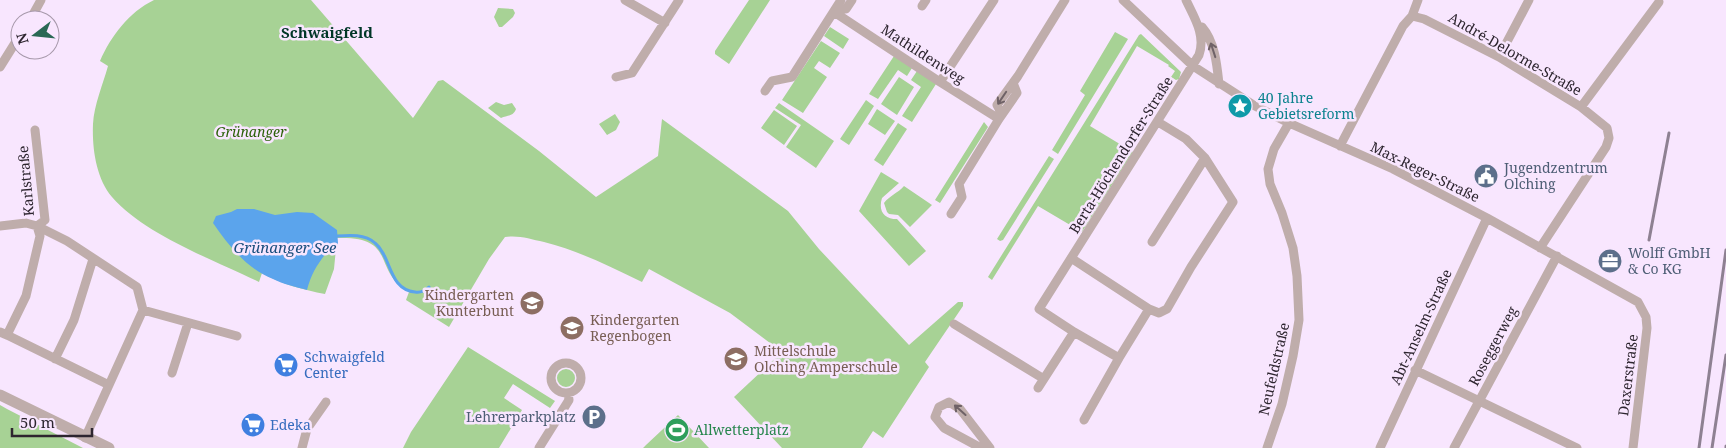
<svg xmlns="http://www.w3.org/2000/svg" width="1726" height="448" font-family="'Noto Serif',serif">
<style>
.green{fill:#a7d295}
.water{fill:#5ba4ec}
.lines{fill:none;stroke-linecap:round;stroke-linejoin:round}
.stream{stroke:#5ba4ec;stroke-width:3}
.minor{stroke:#bfadab;stroke-width:9}
.tertiary{stroke:#bfadab;stroke-width:11}
.rail{stroke:#8e8192;stroke-width:3}
.oneway{stroke:#6f6267}
.labels{text-anchor:middle;stroke-width:5;stroke-linejoin:round;paint-order:stroke}
.street-label{font-size:14px;fill:#2d252f;stroke:#f8e6fe}
.culture-label{font-size:14px;fill:#0d838f;stroke:#f8e6fe;text-anchor:start}
.park-label{font-size:14px;font-style:italic;fill:#2c620a;stroke:#f8e6fe}
.service-label{font-size:14px;fill:#4e5e75;stroke:#f8e6fe;text-anchor:start}
.education-label{font-size:14px;fill:#785e54;stroke:#f8e6fe;text-anchor:start}
.shop-label{font-size:14px;fill:#366cbe;stroke:#f8e6fe;text-anchor:start}
.leisure-label{font-size:14px;fill:#27864d;stroke:#f8e6fe;text-anchor:start}
.neighbourhood-label{font-size:15px;font-weight:bold;fill:#003627;stroke:#f8e6fe}
.water-label{font-size:15px;font-style:italic;fill:#1a4e7d;stroke:#f8e6fe}
</style>
<rect width="100%" height="100%" fill="#f8e6fe"/>
<path class="green" d="M 154,0 L 311,0 L 413,118 L 438,81 L 443,80 L 539,151 L 596,197 L 658,156 L 662,119 L 788,211 L 819,249 L 909,345 L 958,302 L 963,302 L 963,306 L 925,362 L 929,367 L 883,438 L 873,431 L 862,448 L 782,448 L 734,397 L 782,352 L 730,313 L 649,269 L 642,282 C 609,266 579,251 544,242 C 530,239 519,235 505,237 L 489,259 L 449,327 L 406,300 L 409,292 C 371,271 399,236 337,238 L 334,269 L 325,294 C 304,290 281,284 262,273 L 259,282 C 214,260 145,235 112,197 C 96,178 92,148 93,124 C 94,105 103,84 108,66 L 100,61 C 111,36 129,12 154,0 Z
M 749,0 L 770,0 L 729,64 L 715,54 L 715,51 Z
M 498,8 L 513,9 L 515,13 L 513,17 L 502,27 L 499,27 L 494,17 Z
M 830,27 L 849,39 L 843,49 L 824,36 Z
M 1115,32 L 1128,39 L 1058,154 L 1052,150 L 1085,95 L 1080,91 Z
M 1141,34 L 1181,72 L 1179,79 L 1176,80 L 1171,77 L 1175,71 L 1168,66 L 1169,65 L 1137,46 L 1090,126 L 1133,152 L 1082,232 L 1038,206 L 992,280 L 988,277 L 1139,35 Z
M 821,41 L 840,53 L 830,68 L 819,61 L 814,68 L 827,77 L 803,113 L 782,100 Z
M 894,56 L 912,68 L 907,76 L 898,70 L 878,99 L 869,94 Z
M 917,71 L 936,84 L 912,122 L 902,116 L 921,87 L 911,80 Z
M 899,77 L 914,87 L 897,115 L 881,104 Z
M 866,100 L 874,106 L 849,145 L 840,139 Z
M 496,102 L 504,105 L 512,103 L 516,109 C 513,117 507,115 501,118 L 488,108 Z
M 779,103 L 834,141 L 816,168 L 786,147 L 801,125 L 775,108 Z
M 877,109 L 895,121 L 885,135 L 868,124 Z
M 774,110 L 797,126 L 784,145 L 761,128 Z
M 615,114 L 620,122 L 616,130 L 607,135 L 599,124 Z
M 984,122 L 988,127 L 940,203 L 935,200 Z
M 898,123 L 907,129 L 883,166 L 874,160 Z
M 1049,156 L 1054,159 L 1003,240 L 1000,241 L 997,239 Z
M 881,172 L 899,183 L 882,198 C 878,211 884,219 897,219 L 926,251 L 909,266 L 859,211 Z
M 904,186 L 932,205 L 910,227 L 898,215 L 889,214 L 887,212 L 884,203 C 889,196 898,193 904,186 Z
M 468,347 L 555,401 L 550,408 L 513,384 L 504,398 L 522,410 L 499,448 L 403,448 L 411,432 Z
M557 378a9 9 0 1 1 18 0a9 9 0 1 1-18 0Z
M 0,405 L 7,409 L 83,448 L 0,448 Z
M 678,415 L 709,448 L 643,448 L 646,445 Z"/>
<path class="water" d="M 237,209 L 254,209 L 275,215 L 297,212 L 313,213 L 337,230 L 338,243 L 336,254 L 328,251 C 318,263 311,274 307,290 C 296,287 283,284 273,279 C 246,268 229,246 213,223 L 216,216 L 231,212 Z"/>
<g class="lines">
<path class="stream" d="M 337,236 C 350,235 365,234 375,243 C 392,257 388,289 415,292 C 421,293 425,291 429,287"/>
<path class="minor" d="M 625,0 L 665,23
M 1123,0 L 1193,66 L 1255,106 L 1289,123 L 1393,169 L 1487,218 L 1638,302 L 1646,317 L 1647,328 L 1633,448
M 922,6 L 926,0
M 836,9 L 846,9 L 852,0
M 834,12 L 940,82 L 999,119
M 1412,16 L 1418,0
M 30,20 L 41,0
M 1202,27 C 1215,42 1217,65 1219,84
M 1499,57 L 1529,0
M 0,67 L 20,35
M 616,77 L 632,73 L 679,0
M 940,82 L 994,0
M 765,91 L 772,81 L 792,77 L 841,0
M 1581,107 L 1659,2
M 1002,114 L 997,105 L 1018,76 L 1065,0
M 1340,146 L 1403,26 L 1412,16 L 1424,19 L 1499,57 L 1581,107 L 1607,128 L 1609,138 L 1606,147 L 1540,248
M 951,214 L 962,197 L 959,184 L 999,119 L 1017,93 L 1013,83
M 0,226 L 26,223 L 37,226 L 67,241 L 137,287 L 143,310 L 85,438
M 1152,242 L 1205,158
M 1071,258 L 1149,309 L 1119,358 L 1074,332
M 1149,309 L 1159,313 L 1167,309 L 1191,267 L 1233,202 L 1205,158 L 1186,139 L 1158,122
M 143,310 L 237,336
M 954,324 L 1044,379
M 0,332 L 7,335 L 26,296 L 40,236 L 37,226 L 45,220 L 35,130
M 7,335 L 109,385
M 55,359 L 74,320 L 93,259
M551 378a15 15 0 1 1 30 0a15 15 0 1 1-30 0Z
M 1415,370 L 1577,448
M 172,373 L 188,323
M 1038,388 L 1074,332 L 1039,309 L 1199,55 C 1206,35 1194,17 1186,0
M 1084,420 L 1119,358
M 302,448 L 307,429 L 326,402
M 539,448 L 569,400 L 568,393
M 981,448 L 944,428 L 935,417 L 939,407 L 949,402 L 960,409 L 990,448
M 1267,448 L 1282,404 L 1293,356 L 1299,320 L 1297,276 L 1293,248 L 1282,213 L 1270,184 L 1268,169 L 1274,149 L 1289,123
M 1380,448 L 1487,218
M 1454,448 L 1557,256"/>
<path class="tertiary" d="M 0,395 L 109,448"/>
<path class="rail" d="M 1649,240 L 1669,133
M 1699,448 L 1726,250
M 1712,448 L 1726,355
M 1726,448 L 1726,446"/>
</g>
<defs><path id="oneway-shaft" d="M-6 0H5M1.5-3L5.5 0L1.5 3" fill="none" stroke-width="1.6" stroke-linecap="round" stroke-linejoin="round" transform="scale(1.25)"/></defs>
<g class="oneway">
<use href="#oneway-shaft" transform="translate(1213 50) rotate(-108)"/>
<use href="#oneway-shaft" transform="translate(1002 98) rotate(124)"/>
<use href="#oneway-shaft" transform="translate(960 410) rotate(-138)"/>
</g>
<defs>
<symbol id="sight-disc" viewBox="-11 -11 22 22"><circle r="9.5" fill="#0f9aa8" stroke="#f8e6fe"/><path d="M0-6L1.8-2.2L6-1.7L2.9 1.2L3.7 5.4L0 3.3L-3.7 5.4L-2.9 1.2L-6-1.7L-1.8-2.2Z" fill="#fff"/></symbol>
<symbol id="civic-disc" viewBox="-11 -11 22 22"><circle r="9.5" fill="#5c6f8a" stroke="#f8e6fe"/><path d="M-.6-6.5H3V-4.5H.6V-3L4-1V1h2V6H-6V1h2V-1L-.6-3ZM-1.2 2.5V6h2.4V2.5Z" fill="#fff"/></symbol>
<symbol id="office-disc" viewBox="-11 -11 22 22"><circle r="9.5" fill="#5c6f8a" stroke="#f8e6fe"/><path d="M-6-3h4V-5.5h4V-3h4V5H-6ZM-1-4.5V-3h2v-1.5ZM-6 0V1H6V0Z" fill="#fff"/></symbol>
<symbol id="school-disc" viewBox="-11 -11 22 22"><circle r="9.5" fill="#8d6e63" stroke="#f8e6fe"/><path d="M0-5L7-2L0 1L-7-2ZM-4 1L0 2.5L4 1V4Q0 6-4 4Z" fill="#fff"/></symbol>
<symbol id="supermarket-disc" viewBox="-11 -11 22 22"><circle r="9.5" fill="#3f7fe0" stroke="#f8e6fe"/><path d="M-6-5.5h2.5l.6 2H6L4.5 2H-2.5L-4.4-4H-6ZM-1.5 3.2a1.3 1.3 0 1 0 .1 0ZM3 3.2a1.3 1.3 0 1 0 .1 0Z" fill="#fff"/></symbol>
<symbol id="parking-disc" viewBox="-11 -11 22 22"><circle r="9.5" fill="#5c6f8a" stroke="#f8e6fe"/><path d="M-3.5-5.5H1a3.5 3.5 0 0 1 0 7H-1V5.5H-3.5ZM-1-3.4V-.6H.8a1.4 1.4 0 0 0 0-2.8Z" fill="#fff"/></symbol>
<symbol id="stadium-disc" viewBox="-11 -11 22 22"><circle r="9.5" fill="#2e9e5b" stroke="#f8e6fe"/><path d="M0-5a6.5 5 0 1 0 0 10a6.5 5 0 1 0 0-10ZM-3.5-1.8h7v3.6h-7Z" fill="#fff"/></symbol>
</defs>
<g fill-rule="evenodd">
<use href="#sight-disc" x="1226" y="92" width="28" height="28"/>
<use href="#civic-disc" x="1472" y="162" width="28" height="28"/>
<use href="#office-disc" x="1596" y="247" width="28" height="28"/>
<use href="#school-disc" x="518" y="289" width="28" height="28"/>
<use href="#school-disc" x="558" y="314" width="28" height="28"/>
<use href="#school-disc" x="722" y="345" width="28" height="28"/>
<use href="#supermarket-disc" x="272" y="351" width="28" height="28"/>
<use href="#parking-disc" x="580" y="403" width="28" height="28"/>
<use href="#supermarket-disc" x="239" y="411" width="28" height="28"/>
<use href="#stadium-disc" x="663" y="416" width="28" height="28"/>
</g>
<g class="labels">
<g class="street-label">
<text transform="translate(923 54) rotate(33)" y="5">Mathildenweg</text>
<text transform="translate(1515 54) rotate(30)" y="5">André-Delorme-Straße</text>
<text transform="translate(1121 155) rotate(-58)" y="5">Berta-Höchendorfer-Straße</text>
<text transform="translate(1425 172) rotate(26)" y="5">Max-Reger-Straße</text>
<text transform="translate(26 181) rotate(-95)" y="5">Karlstraße</text>
<text transform="translate(1421 327) rotate(-65)" y="5">Abt-Anselm-Straße</text>
<text transform="translate(1493 346) rotate(-62)" y="5">Roseggerweg</text>
<text transform="translate(1274 369) rotate(-77)" y="5">Neufeldstraße</text>
<text transform="translate(1628 375) rotate(-83)" y="5">Daxerstraße</text>
</g>
<g class="culture-label">
<text x="1258" y="103">40 Jahre<tspan x="1258" dy="16">Gebietsreform</tspan></text>
</g>
<g class="park-label">
<text x="251" y="137">Grünanger</text>
</g>
<g class="service-label">
<text x="1504" y="173">Jugendzentrum<tspan x="1504" dy="16">Olching</tspan></text>
<text x="1628" y="258">Wolff GmbH<tspan x="1628" dy="16">&amp; Co KG</tspan></text>
<text x="576" y="422" text-anchor="end">Lehrerparkplatz</text>
</g>
<g class="education-label">
<text x="514" y="300" text-anchor="end">Kindergarten<tspan x="514" dy="16">Kunterbunt</tspan></text>
<text x="590" y="325">Kindergarten<tspan x="590" dy="16">Regenbogen</tspan></text>
<text x="754" y="356">Mittelschule<tspan x="754" dy="16">Olching Amperschule</tspan></text>
</g>
<g class="shop-label">
<text x="304" y="362">Schwaigfeld<tspan x="304" dy="16">Center</tspan></text>
<text x="270" y="430">Edeka</text>
</g>
<g class="leisure-label">
<text x="694" y="435">Allwetterplatz</text>
</g>
<g class="neighbourhood-label">
<text x="327" y="38">Schwaigfeld</text>
</g>
<g class="water-label">
<text x="285" y="253">Grünanger See</text>
</g>
</g>
<g transform="translate(35 35) rotate(254)"><circle r="24" fill="#f8e6fe" stroke="#a799ab"/>
<path d="M0-4L9 19L0 12L-9 19Z" fill="#296854"/>
<text y="-8" font-size="14" font-weight="bold" text-anchor="middle" fill="#2d252f">N</text>
</g>
<path d="M12 428v8h80v-8" fill="none" stroke="#2d252f" stroke-width="2.5"/>
<text x="20" y="428" font-size="15" fill="#2d252f" stroke="#f8e6fe" stroke-width="4" paint-order="stroke">50 m</text>
</svg>
